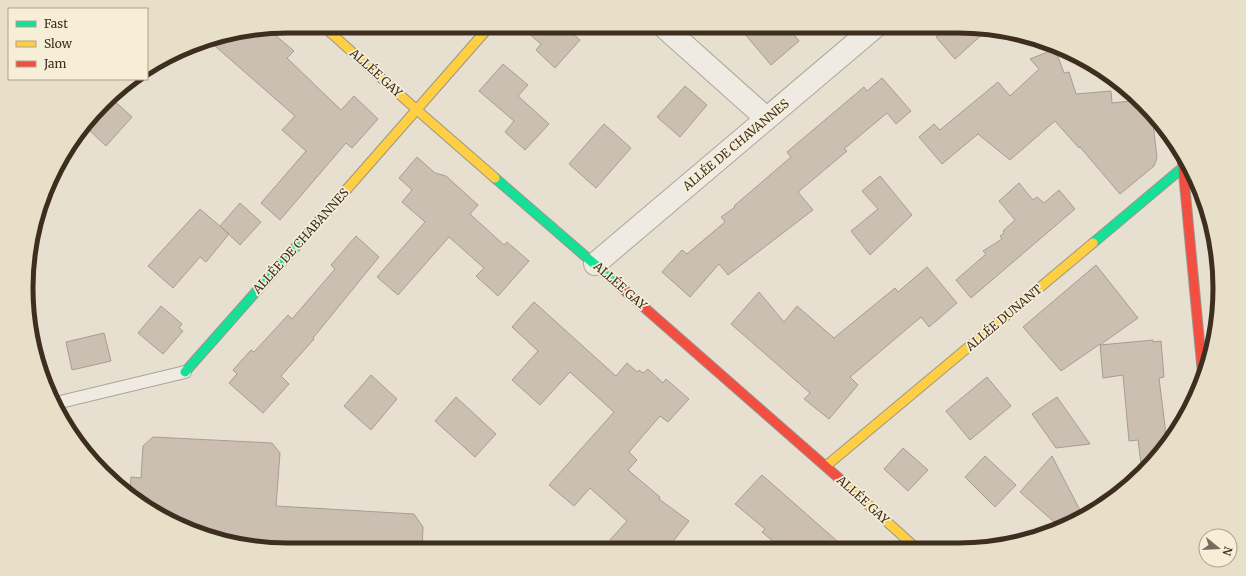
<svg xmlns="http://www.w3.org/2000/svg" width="1246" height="576" font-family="Merriweather,serif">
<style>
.building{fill:#cbbfb2;stroke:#a89c90}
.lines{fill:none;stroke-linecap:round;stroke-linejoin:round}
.lane-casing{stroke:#ada599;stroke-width:14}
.street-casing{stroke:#ada599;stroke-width:24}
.fast-casing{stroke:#9c958a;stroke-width:11}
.slow-casing{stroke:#9c958a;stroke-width:11}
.jam-casing{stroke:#9c958a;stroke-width:11}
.lane{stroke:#efebe3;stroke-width:12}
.street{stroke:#efebe3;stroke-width:22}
.fast{stroke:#16e098;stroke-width:9}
.slow{stroke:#ffcf43;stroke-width:9}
.jam{stroke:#f24e42;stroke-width:9}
.labels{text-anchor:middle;stroke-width:3.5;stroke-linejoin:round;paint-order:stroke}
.street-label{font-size:12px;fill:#3d2e20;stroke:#f7eed8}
.rim{fill:none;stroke:#3d2e20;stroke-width:5}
</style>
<rect width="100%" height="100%" fill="#e7e0d1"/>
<path class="building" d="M 520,26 L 564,26 L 580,40 L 555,68 L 536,50 L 541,44 Z
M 738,26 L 787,26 L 799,41 L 771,65 Z
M 949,26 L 958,26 L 986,31 L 955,59 L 936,37 Z
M 268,29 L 294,51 L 287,58 L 341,110 L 354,96 L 378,119 L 352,148 L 346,143 L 280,220 L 261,203 L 306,151 L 282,130 L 295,116 L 207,39 Z
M 1055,49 L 1064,73 L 1069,72 L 1076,94 L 1111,91 L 1112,103 L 1140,100 L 1152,114 L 1157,158 L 1154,166 L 1120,194 L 1080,147 L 1079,148 L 1055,121 L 1010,160 L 978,134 L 942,164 L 919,137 L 934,124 L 940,130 L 998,82 L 1010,96 L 1039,69 L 1030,59 Z
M 503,64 L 528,85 L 518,96 L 549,124 L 525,150 L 505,132 L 514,121 L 479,91 Z
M 882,78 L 911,111 L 896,124 L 887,113 L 844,149 L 847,151 L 798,192 L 813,210 L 728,275 L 719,264 L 690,297 L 662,272 L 682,250 L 687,254 L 725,222 L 721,217 L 735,207 L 734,206 L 791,157 L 787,152 L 864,87 L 867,91 Z
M 685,86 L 707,105 L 680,137 L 657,117 Z
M 110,97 L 132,117 L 106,146 L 86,127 Z
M 604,124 L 631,148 L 596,188 L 569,164 Z
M 417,157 L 435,173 L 446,176 L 478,205 L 470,214 L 504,245 L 507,242 L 529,261 L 498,296 L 476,276 L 484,268 L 449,237 L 398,295 L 377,277 L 425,222 L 402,202 L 412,190 L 399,178 Z
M 880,176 L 912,215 L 870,255 L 851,231 L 878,209 L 862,191 Z
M 1019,183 L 1033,200 L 1037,197 L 1044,203 L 1059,190 L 1075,209 L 971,298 L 956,280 L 986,254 L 983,251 L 1002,239 L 1000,236 L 1004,233 L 1003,231 L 1015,220 L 999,201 Z
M 240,203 L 261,222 L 240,245 L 220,226 Z
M 200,209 L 229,234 L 206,262 L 200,257 L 173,288 L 148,266 Z
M 356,236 L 379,257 L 313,338 L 314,339 L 281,376 L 289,384 L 263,413 L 229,383 L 237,374 L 233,370 L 251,350 L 254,352 L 288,315 L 292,319 L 335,269 L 331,265 Z
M 1096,265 L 1138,318 L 1100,345 L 1153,340 L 1153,342 L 1161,341 L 1164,377 L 1159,378 L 1165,426 L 1166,447 L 1142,472 L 1138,440 L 1129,441 L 1123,375 L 1103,378 L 1100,344 L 1061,371 L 1023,327 Z
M 927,267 L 957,303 L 929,327 L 921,317 L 850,377 L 858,385 L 829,419 L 804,399 L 810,393 L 731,324 L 759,292 L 784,322 L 797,306 L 834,338 L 895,288 L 898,292 Z
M 534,302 L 616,376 L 627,363 L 637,372 L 639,370 L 643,373 L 648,369 L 663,383 L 666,379 L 689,399 L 668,422 L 660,416 L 629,452 L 637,460 L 628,470 L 660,497 L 659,499 L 689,521 L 667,549 L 602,549 L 627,521 L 590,488 L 574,506 L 549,485 L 614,412 L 570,372 L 540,405 L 512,380 L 538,351 L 512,327 Z
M 161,306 L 182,324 L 179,328 L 183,331 L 163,354 L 138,333 Z
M 104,333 L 111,361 L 72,370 L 66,342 Z
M 371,375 L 397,399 L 371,430 L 344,406 Z
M 987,377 L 1011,406 L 970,440 L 946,411 Z
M 456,397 L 496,434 L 475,457 L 435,421 Z
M 1057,397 L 1090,444 L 1056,448 L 1032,414 Z
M 153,437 L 272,443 L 280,453 L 276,506 L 414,514 L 423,527 L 422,550 L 288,550 L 188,530 L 130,494 L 131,477 L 141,478 L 143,446 Z
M 903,448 L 928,470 L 908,491 L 884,469 Z
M 985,456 L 1016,485 L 995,507 L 965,477 Z
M 1052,456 L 1083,516 L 1061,528 L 1020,492 Z
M 762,475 L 845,548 L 781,548 L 762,532 L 765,529 L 735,504 Z"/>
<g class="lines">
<defs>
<path id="lane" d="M 56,403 L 185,372"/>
<path id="street" d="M 663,26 L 766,118
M 595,264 L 876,26"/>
<path id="fast" d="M 495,178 L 622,288
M 1093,243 L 1187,164
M 185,372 L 347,189"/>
<path id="slow" d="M 323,26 L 417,110 L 495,178
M 347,189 L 490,26
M 826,466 L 1093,243
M 841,480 L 916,548"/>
<path id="jam" d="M 1182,157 L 1203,379
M 622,288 L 841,480"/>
</defs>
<use href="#lane" class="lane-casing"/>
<use href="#street" class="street-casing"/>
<use href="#fast" class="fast-casing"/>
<use href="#slow" class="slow-casing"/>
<use href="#jam" class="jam-casing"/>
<use href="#lane" class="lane"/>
<use href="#street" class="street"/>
<use href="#fast" class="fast"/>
<use href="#slow" class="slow"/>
<use href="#jam" class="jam"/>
</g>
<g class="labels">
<g class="street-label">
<text transform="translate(376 73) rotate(42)" y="4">ALLÉE GAY</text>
<text transform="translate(736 145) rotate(-40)" y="4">ALLÉE DE CHAVANNES</text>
<text transform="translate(301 241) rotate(-48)" y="4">ALLÉE DE CHABANNES</text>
<text transform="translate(620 286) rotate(41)" y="4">ALLÉE GAY</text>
<text transform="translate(1004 318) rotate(-40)" y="4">ALLÉE DUNANT</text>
<text transform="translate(863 500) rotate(42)" y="4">ALLÉE GAY</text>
</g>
</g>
<path d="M0 0H1246V576H0ZM288 33H958A255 255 0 0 1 1213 288V288A255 255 0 0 1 958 543H288A255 255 0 0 1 33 288V288A255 255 0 0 1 288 33Z" fill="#e8dfc9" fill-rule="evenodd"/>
<path class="rim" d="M288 33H958A255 255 0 0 1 1213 288V288A255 255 0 0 1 958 543H288A255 255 0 0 1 33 288V288A255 255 0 0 1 288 33Z"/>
<rect x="8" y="8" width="140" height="72" fill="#f7eed8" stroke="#ada18e"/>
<rect x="16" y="21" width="20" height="6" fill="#16e098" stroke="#ada18e"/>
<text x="44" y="28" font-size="12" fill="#3d2e20">Fast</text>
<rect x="16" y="41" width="20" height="6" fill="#ffcf43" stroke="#ada18e"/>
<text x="44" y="48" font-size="12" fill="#3d2e20">Slow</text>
<rect x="16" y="61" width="20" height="6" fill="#f24e42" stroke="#ada18e"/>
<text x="44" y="68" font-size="12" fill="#3d2e20">Jam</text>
<g transform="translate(1218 548) rotate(108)"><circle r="19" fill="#f7eed8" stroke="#ada18e"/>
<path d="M0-3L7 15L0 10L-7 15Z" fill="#786c5e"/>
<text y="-6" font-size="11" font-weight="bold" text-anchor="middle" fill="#3d2e20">N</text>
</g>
</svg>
